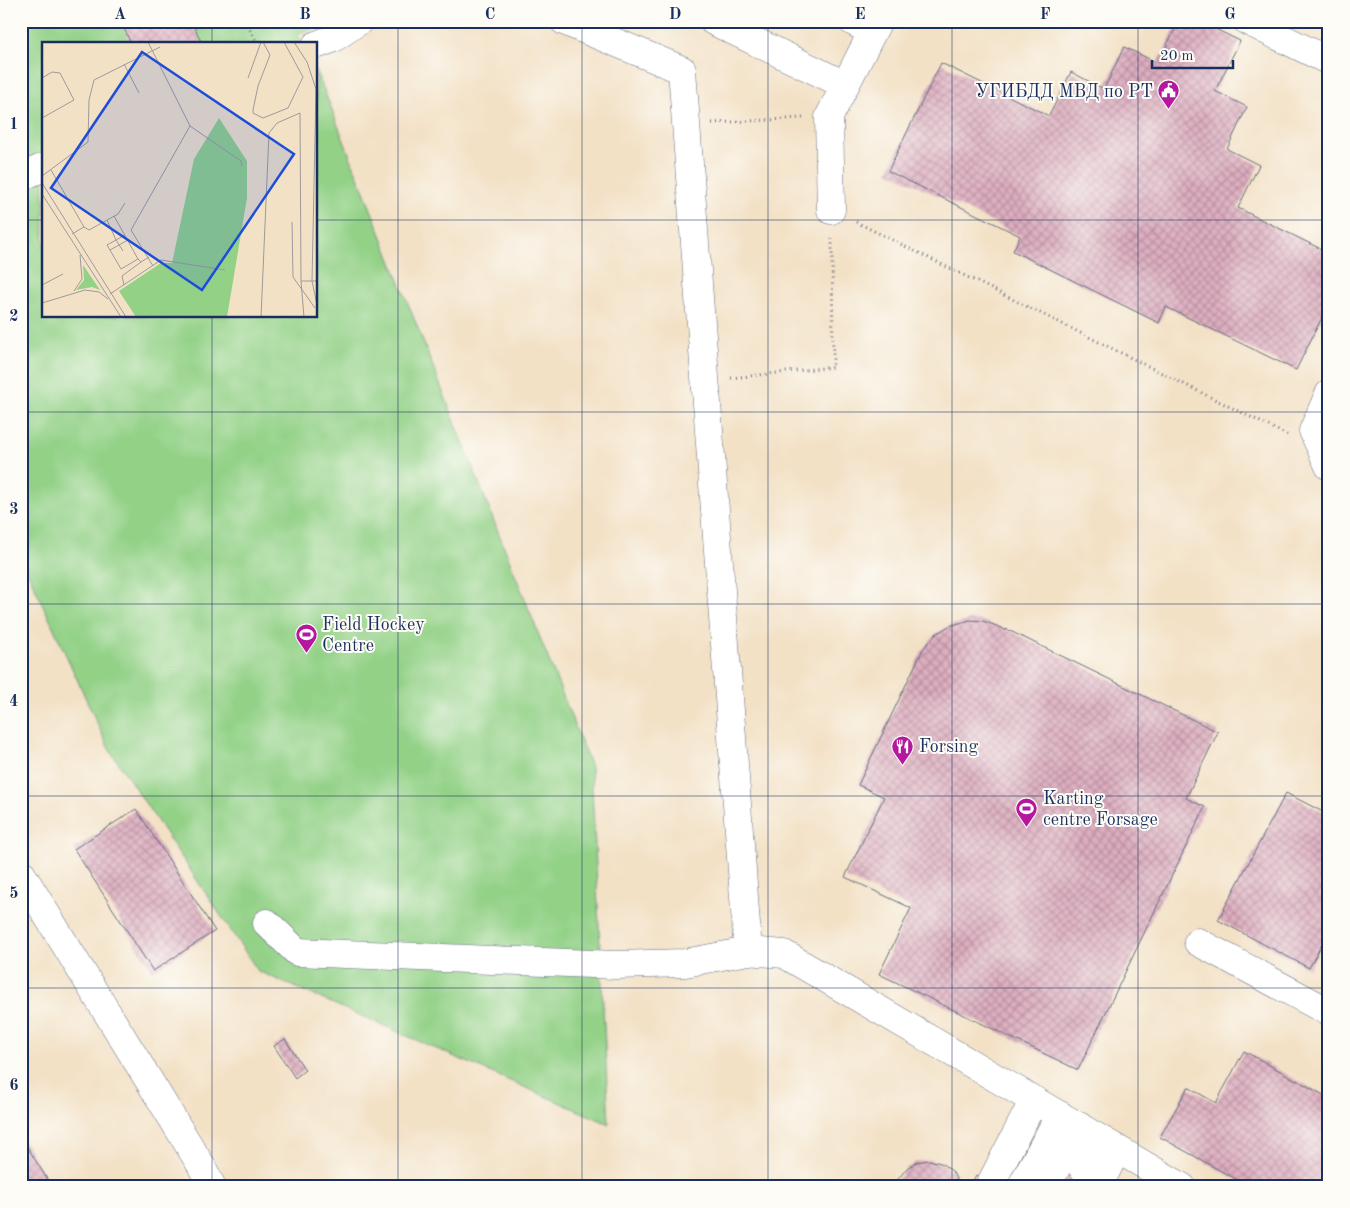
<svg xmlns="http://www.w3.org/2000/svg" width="1350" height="1208" font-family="'Old Standard TT',serif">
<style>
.green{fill:#93d187;stroke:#578072}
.building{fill:url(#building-cross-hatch)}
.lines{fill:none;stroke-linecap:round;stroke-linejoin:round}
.minor-casing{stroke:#676d82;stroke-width:29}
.path{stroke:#676d82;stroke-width:3;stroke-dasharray:1 4;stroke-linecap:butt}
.minor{stroke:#fff;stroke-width:28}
.grid{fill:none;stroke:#1b2f5e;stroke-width:1;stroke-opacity:0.55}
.labels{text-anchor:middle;stroke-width:4;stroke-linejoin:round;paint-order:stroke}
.poi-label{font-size:18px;fill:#1b2f5e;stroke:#fdfcf7;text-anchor:start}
.inset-road{fill:none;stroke:#9d9a9c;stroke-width:1}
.view{fill:#1d4ed8;fill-opacity:0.15;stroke:#1d4ed8;stroke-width:2.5}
.inset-edge{fill:none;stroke:#1b2f5e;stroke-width:2.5}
.neatline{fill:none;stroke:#1b2f5e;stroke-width:2}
.grid-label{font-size:16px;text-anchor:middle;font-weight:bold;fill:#1b2f5e}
</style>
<defs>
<pattern id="building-cross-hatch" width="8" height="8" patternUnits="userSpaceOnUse" patternTransform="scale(1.25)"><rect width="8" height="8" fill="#deaebf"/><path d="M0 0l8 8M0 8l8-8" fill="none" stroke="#b38e9e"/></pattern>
</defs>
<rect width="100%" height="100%" fill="#fdfcf7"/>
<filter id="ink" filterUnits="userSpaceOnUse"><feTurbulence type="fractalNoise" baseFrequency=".02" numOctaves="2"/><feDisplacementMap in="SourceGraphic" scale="10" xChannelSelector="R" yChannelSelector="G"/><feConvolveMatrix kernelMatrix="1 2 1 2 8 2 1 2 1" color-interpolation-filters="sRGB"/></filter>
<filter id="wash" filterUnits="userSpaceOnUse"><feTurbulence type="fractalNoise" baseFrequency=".0096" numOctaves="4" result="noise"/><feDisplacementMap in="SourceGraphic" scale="20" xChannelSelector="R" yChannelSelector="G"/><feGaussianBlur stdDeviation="1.12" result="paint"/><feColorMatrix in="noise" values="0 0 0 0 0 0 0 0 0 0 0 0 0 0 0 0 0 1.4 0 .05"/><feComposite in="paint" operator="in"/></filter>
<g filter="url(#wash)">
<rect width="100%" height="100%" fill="#f3e1c6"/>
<path class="green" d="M 21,21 L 332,21 L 298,35 L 302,44 L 44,44 L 44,316 L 316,316 L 316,70 L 591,767 L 609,1124 L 258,971 L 109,749 L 21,557 Z"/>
<g id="blocks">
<path class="building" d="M 121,21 L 192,21 L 202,44 L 131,44 Z
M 1179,21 L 1199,21 L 1240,41 L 1215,91 L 1247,107 L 1227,149 L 1259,165 L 1238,208 L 1329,253 L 1329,303 L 1296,370 L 1166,307 L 1159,323 L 1013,251 L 1020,236 L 888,171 L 941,63 L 1049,116 L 1071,72 L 1104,89 L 1124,47 L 1158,63 Z
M 970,620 L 983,621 L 1002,628 L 1006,631 L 1006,629 L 1218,732 L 1186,798 L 1205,807 L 1078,1070 L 879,974 L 911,908 L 845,877 L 884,797 L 858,785 L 923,649 L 936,634 L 949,626 Z
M 1286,793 L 1329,815 L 1329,931 L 1309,968 L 1218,920 Z
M 136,809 L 215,931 L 153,971 L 74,849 Z
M 285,1039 L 305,1070 L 295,1078 L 274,1046 Z
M 1244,1051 L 1329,1098 L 1329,1172 L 1321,1187 L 1250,1187 L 1160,1137 L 1188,1087 L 1216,1103 Z
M 21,1137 L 52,1187 L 21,1187 Z
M 929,1160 L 941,1163 L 952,1171 L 958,1182 L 959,1187 L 896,1187 L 898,1179 L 907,1168 L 916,1162 Z
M 1069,1161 L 1123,1187 L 1056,1187 Z
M 976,1175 L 1000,1187 L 970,1187 Z"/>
</g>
</g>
<g filter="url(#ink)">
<use href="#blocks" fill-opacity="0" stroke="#676d82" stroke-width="1"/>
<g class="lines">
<defs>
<path id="minor" d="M 564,21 L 682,70 L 748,951 L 784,954 L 1182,1187
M 713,21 L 845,85
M 852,21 L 872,32
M 1247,21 L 1329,61
M 316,45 L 332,39 L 359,21
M 21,177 L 44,167
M 831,210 L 829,117 L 878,21
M 1329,394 L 1313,431 L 1329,466
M 21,873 L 201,1165 L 212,1187
M 267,923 L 297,952 L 616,965 L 685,963 L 748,951
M 1198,942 L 1329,1012
M 1082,1167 L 1096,1137
M 1103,1177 L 1117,1149
M 991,1183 L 1034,1100
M 1021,1187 L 1060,1115
M 1046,1187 L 1079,1126"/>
</defs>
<use href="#minor" class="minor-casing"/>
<path class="path" d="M 245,21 L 258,44
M 712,123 L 803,118
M 856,222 L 1287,435
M 731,378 L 833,367 L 832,237"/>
<use href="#minor" class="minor"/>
</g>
</g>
<path class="grid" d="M 212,21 L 212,44M 398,21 L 398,1187M 582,21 L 582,1187M 768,21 L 768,1187M 952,21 L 952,1187M 1138,21 L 1138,1187M 21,220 L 44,220M 316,220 L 1329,220M 212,316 L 212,1187M 21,412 L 1329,412M 21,604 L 1329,604M 21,796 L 1329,796M 21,988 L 1329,988"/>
<defs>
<symbol id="civic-pin" viewBox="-11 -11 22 30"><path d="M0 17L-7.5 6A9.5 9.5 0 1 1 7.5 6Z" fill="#b5179e" stroke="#fdfcf7"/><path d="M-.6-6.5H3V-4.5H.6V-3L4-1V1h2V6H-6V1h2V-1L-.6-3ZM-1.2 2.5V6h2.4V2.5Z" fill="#fff"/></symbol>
<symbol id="stadium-pin" viewBox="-11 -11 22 30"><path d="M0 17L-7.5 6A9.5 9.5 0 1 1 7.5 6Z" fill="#b5179e" stroke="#fdfcf7"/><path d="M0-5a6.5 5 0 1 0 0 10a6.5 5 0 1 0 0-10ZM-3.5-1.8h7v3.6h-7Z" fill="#fff"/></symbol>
<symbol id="restaurant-pin" viewBox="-11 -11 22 30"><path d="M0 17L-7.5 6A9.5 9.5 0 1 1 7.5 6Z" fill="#b5179e" stroke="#fdfcf7"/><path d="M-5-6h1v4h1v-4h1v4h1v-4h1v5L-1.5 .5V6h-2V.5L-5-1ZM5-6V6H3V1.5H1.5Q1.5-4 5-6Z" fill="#fff"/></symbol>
</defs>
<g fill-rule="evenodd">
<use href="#civic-pin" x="1156" y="78" width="25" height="34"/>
<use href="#stadium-pin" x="294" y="622" width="25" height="34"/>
<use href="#restaurant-pin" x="890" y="734" width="25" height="34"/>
<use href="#stadium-pin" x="1014" y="796" width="25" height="34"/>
</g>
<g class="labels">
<g class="poi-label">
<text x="1153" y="97" text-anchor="end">УГИБДД МВД по РТ</text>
<text x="322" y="630">Field Hockey<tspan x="322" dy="21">Centre</tspan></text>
<text x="919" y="752">Forsing</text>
<text x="1043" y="804">Karting<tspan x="1043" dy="21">centre Forsage</tspan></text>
</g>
</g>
<g transform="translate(42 42)">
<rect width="275" height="275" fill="#f3e1c6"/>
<path d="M 177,76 L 205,119 L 205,156 L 185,275 L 94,275 L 77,249 L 119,221 L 130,221 L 152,117 ZM 41,223 L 58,248 L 50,245 L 34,248 L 42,238 Z" fill="#93d187"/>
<path class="inset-road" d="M 106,0 L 148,84 L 89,188 L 111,224M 221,0 L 228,13 L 216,44 L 211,68 L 211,71 L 221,76 L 246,66 L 261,35 L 242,0M 252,0 L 265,20 L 274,47 L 270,239 L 275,263M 82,22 L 97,51M 0,36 L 10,30 L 18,31 L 32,58 L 0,76M 206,36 L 219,0M 148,84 L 199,119 L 200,124M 9,128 L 42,185M 0,134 L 46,100 L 47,58 L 52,38 L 118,5M 0,141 L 84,275M 0,152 L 79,275M 72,174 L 96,217M 65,178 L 74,198 L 65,203 L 79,227 L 96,217 L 99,220 L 107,215M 250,180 L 251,235 L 273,266M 30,192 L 42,185 L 47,188 L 76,172 L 83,161M 68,208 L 86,198M 81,209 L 74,198 L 83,193M 0,243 L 21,232M 82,243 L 80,234 L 99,220M 32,249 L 40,237 L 38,213M 68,252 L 119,218 L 183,228M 0,261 L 43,248 L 57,250 L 66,257M 219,275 L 227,91 L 235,81 L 258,71 L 259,239M 262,275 L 259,239 L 275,239"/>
<path class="view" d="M 100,10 L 252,112 L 160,248 L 9,146 Z"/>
<rect width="275" height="275" class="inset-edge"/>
</g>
<rect width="1350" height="1208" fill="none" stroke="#fdfcf7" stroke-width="55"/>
<path d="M1152 60v8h81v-8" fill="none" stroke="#1b2f5e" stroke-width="2.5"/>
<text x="1160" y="60" font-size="15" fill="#1b2f5e" stroke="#fdfcf7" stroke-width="4" paint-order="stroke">20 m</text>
<rect x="28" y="28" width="1294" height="1152" class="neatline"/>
<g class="grid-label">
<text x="120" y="19">A</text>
<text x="305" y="19">B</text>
<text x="490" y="19">C</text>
<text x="675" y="19">D</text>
<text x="860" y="19">E</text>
<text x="1045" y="19">F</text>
<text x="1230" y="19">G</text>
<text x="14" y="129">1</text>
<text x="14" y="321">2</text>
<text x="14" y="514">3</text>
<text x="14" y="706">4</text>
<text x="14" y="898">5</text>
<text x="14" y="1090">6</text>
</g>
</svg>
